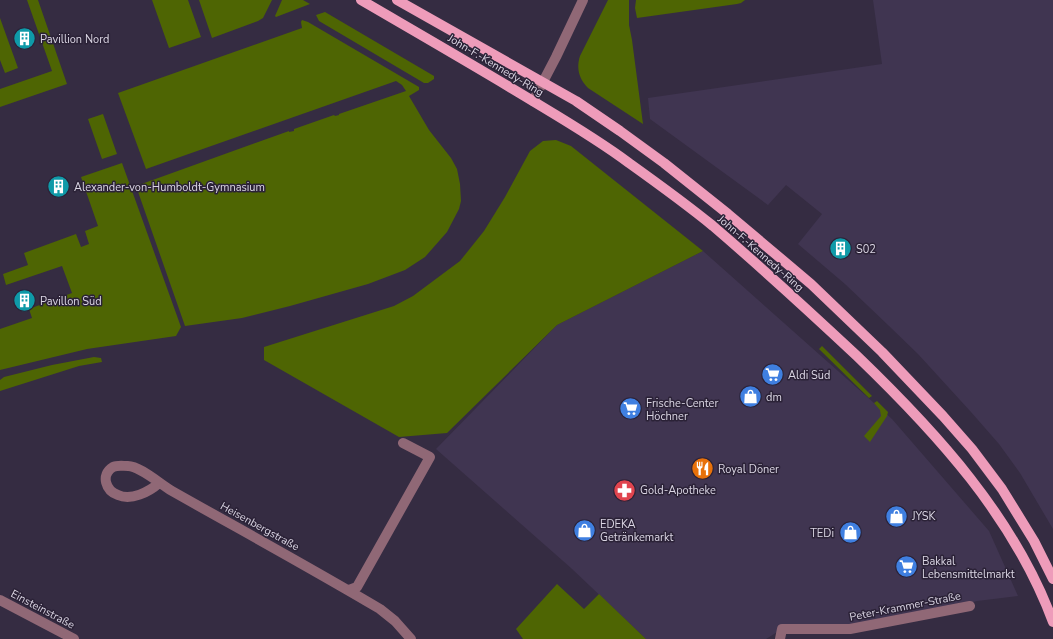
<svg xmlns="http://www.w3.org/2000/svg" width="1053" height="639" font-family="'Nunito Sans',sans-serif">
<style>
.built{fill:#403551}
.green{fill:#4e6503}
.lines{fill:none;stroke-linecap:round;stroke-linejoin:round}
.minor{stroke:#906876;stroke-width:10}
.major{stroke:#ee9cba;stroke-width:10}
.labels{text-anchor:middle;stroke-width:3;stroke-linejoin:round;paint-order:stroke}
.poi-label{font-size:11px;fill:#dad5e3;stroke:#2b2237;text-anchor:start}
.street-label{font-size:11px;fill:#dad5e3;stroke:#2b2237}
</style>
<rect width="100%" height="100%" fill="#352c42"/>
<path class="built" d="M 873,0 L 1053,0 L 1053,529 L 1020,473 L 999,444 L 971,412 L 918,354 L 888,325 L 845,284 L 798,244 L 822,214 L 786,185 L 768,205 L 650,119 L 648,98 L 882,64 Z
M 703,251 L 892,419 L 989,531 L 1018,596 L 977,601 L 959,606 L 850,629 L 782,629 L 766,639 L 646,639 L 571,568 L 436,449 L 557,325 Z"/>
<path class="green" d="M 27,0 L 38,0 L 67,84 L 0,107 L 0,89 L 52,71 Z
M 152,0 L 188,0 L 201,37 L 169,48 Z
M 199,0 L 272,0 L 263,18 L 258,21 L 212,38 Z
M 282,0 L 303,0 L 310,4 L 276,17 L 275,16 Z
M 608,0 L 629,0 L 629,25 L 632,40 L 643,124 L 588,88 C 579,79 576,68 580,56 Z
M 636,0 L 745,0 L 741,3 L 737,4 L 637,18 L 635,8 Z
M 325,12 L 434,76 L 434,79 L 428,83 L 424,83 L 319,21 L 316,15 Z
M 0,18 L 18,68 L 5,73 L 0,60 Z
M 302,20 L 308,22 L 419,87 L 419,90 L 409,96 L 429,130 L 451,158 L 457,169 L 460,184 L 461,201 L 459,209 L 447,232 L 425,257 L 405,270 L 368,284 L 290,306 L 242,318 L 185,326 L 136,186 L 289,131 L 289,132 L 294,131 L 294,129 L 334,115 L 335,116 L 339,115 L 339,114 L 406,91 L 402,85 L 396,81 L 146,169 L 118,93 L 302,28 L 301,22 Z
M 103,114 L 117,154 L 102,159 L 88,119 Z
M 556,140 L 571,146 L 703,251 L 557,325 L 447,433 L 399,437 L 264,360 L 264,347 L 394,306 L 413,296 L 460,261 L 484,231 L 505,197 L 530,151 L 543,141 Z
M 122,163 L 181,327 L 176,336 L 87,349 L 0,370 L 0,329 L 32,318 L 29,309 L 72,293 L 62,266 L 6,285 L 3,274 L 28,265 L 24,253 L 76,234 L 81,247 L 89,244 L 85,231 L 98,226 L 81,177 Z
M 822,346 L 872,396 L 869,398 L 819,349 Z
M 94,357 L 101,358 L 102,362 L 79,366 L 0,391 L 0,380 L 4,377 L 52,365 Z
M 877,401 L 888,412 L 887,416 L 870,442 L 864,436 L 881,416 L 880,410 L 874,403 Z
M 557,584 L 584,609 L 599,594 L 646,639 L 523,639 L 516,629 Z"/>
<g class="lines">
<path class="minor" d="M 533,101 L 556,57 L 583,0
M 159,483 C 149,492 131,501 118,495 C 106,491 100,475 113,467 C 117,465 123,466 128,466 C 140,466 160,484 172,491 C 241,530 311,568 380,609 L 395,621 L 411,639
M 349,590 L 357,587 L 430,457 L 403,443
M 0,600 L 74,639
M 780,639 L 782,629 L 850,629 L 970,606"/>
<path class="major" d="M 361,0 C 421,35 482,70 541,106 C 571,124 601,142 629,163 C 657,183 686,204 713,226 C 762,268 810,312 857,356 C 937,433 1014,517 1053,622
M 397,0 L 576,101 L 620,131 L 664,163 L 728,214 L 811,284 L 882,352 L 943,416 L 972,449 L 1002,489 L 1034,541 L 1053,579"/>
</g>
<defs>
<symbol id="building-disc" viewBox="-11 -11 22 22"><circle r="9.5" fill="#0f9aa8" stroke="#2b2237"/><path d="M-4-6H4V6H1V3H-1V6H-4ZM-2.5-4.3h1.7v1.8h-1.7ZM.8-4.3h1.7v1.8H.8ZM-2.5-1h1.7V.8h-1.7ZM.8-1h1.7V.8H.8Z" fill="#fff"/></symbol>
<symbol id="supermarket-disc" viewBox="-11 -11 22 22"><circle r="9.5" fill="#3f7fe0" stroke="#2b2237"/><path d="M-6-5.5h2.5l.6 2H6L4.5 2H-2.5L-4.4-4H-6ZM-1.5 3.2a1.3 1.3 0 1 0 .1 0ZM3 3.2a1.3 1.3 0 1 0 .1 0Z" fill="#fff"/></symbol>
<symbol id="shop-disc" viewBox="-11 -11 22 22"><circle r="9.5" fill="#3f7fe0" stroke="#2b2237"/><path d="M-5-2.5h2.3a2.7 3.5 0 0 1 5.4 0H5L5.5 6h-11ZM-1.5-2.5h3a1.5 2.3 0 0 0-3 0Z" fill="#fff"/></symbol>
<symbol id="restaurant-disc" viewBox="-11 -11 22 22"><circle r="9.5" fill="#e8710a" stroke="#2b2237"/><path d="M-5-6h1v4h1v-4h1v4h1v-4h1v5L-1.5 .5V6h-2V.5L-5-1ZM5-6V6H3V1.5H1.5Q1.5-4 5-6Z" fill="#fff"/></symbol>
<symbol id="pharmacy-disc" viewBox="-11 -11 22 22"><circle r="9.5" fill="#e0444e" stroke="#2b2237"/><path d="M-2-6h4v4h4v4h-4v4h-4v-4h-4v-4h4Z" fill="#fff"/></symbol>
</defs>
<g fill-rule="evenodd">
<use href="#building-disc" x="12" y="26" width="25" height="25"/>
<use href="#building-disc" x="46" y="174" width="25" height="25"/>
<use href="#building-disc" x="828" y="236" width="25" height="25"/>
<use href="#building-disc" x="12" y="288" width="25" height="25"/>
<use href="#supermarket-disc" x="760" y="362" width="25" height="25"/>
<use href="#shop-disc" x="738" y="384" width="25" height="25"/>
<use href="#supermarket-disc" x="618" y="396" width="25" height="25"/>
<use href="#restaurant-disc" x="690" y="456" width="25" height="25"/>
<use href="#pharmacy-disc" x="612" y="478" width="25" height="25"/>
<use href="#shop-disc" x="884" y="504" width="25" height="25"/>
<use href="#shop-disc" x="572" y="518" width="25" height="25"/>
<use href="#shop-disc" x="838" y="520" width="25" height="25"/>
<use href="#supermarket-disc" x="894" y="554" width="25" height="25"/>
</g>
<g class="labels">
<g class="poi-label">
<text x="40" y="43">Pavillion Nord</text>
<text x="74" y="191">Alexander-von-Humboldt-Gymnasium</text>
<text x="856" y="253">S02</text>
<text x="40" y="305">Pavillon Süd</text>
<text x="788" y="379">Aldi Süd</text>
<text x="766" y="401">dm</text>
<text x="646" y="407">Frische-Center<tspan x="646" dy="13">Höchner</tspan></text>
<text x="718" y="473">Royal Döner</text>
<text x="640" y="494">Gold-Apotheke</text>
<text x="912" y="520">JYSK</text>
<text x="600" y="528">EDEKA<tspan x="600" dy="13">Getränkemarkt</tspan></text>
<text x="834" y="537" text-anchor="end">TEDi</text>
<text x="922" y="565">Bakkal<tspan x="922" dy="13">Lebensmittelmarkt</tspan></text>
</g>
<g class="street-label">
<text transform="translate(496 65) rotate(31)" y="4">John-F.-Kennedy-Ring</text>
<text transform="translate(761 253) rotate(41)" y="4">John-F.-Kennedy-Ring</text>
<text transform="translate(260 526) rotate(29)" y="4">Heisenbergstraße</text>
<text transform="translate(905 606) rotate(-11)" y="4">Peter-Krammer-Straße</text>
<text transform="translate(43 609) rotate(28)" y="4">Einsteinstraße</text>
</g>
</g>
</svg>
